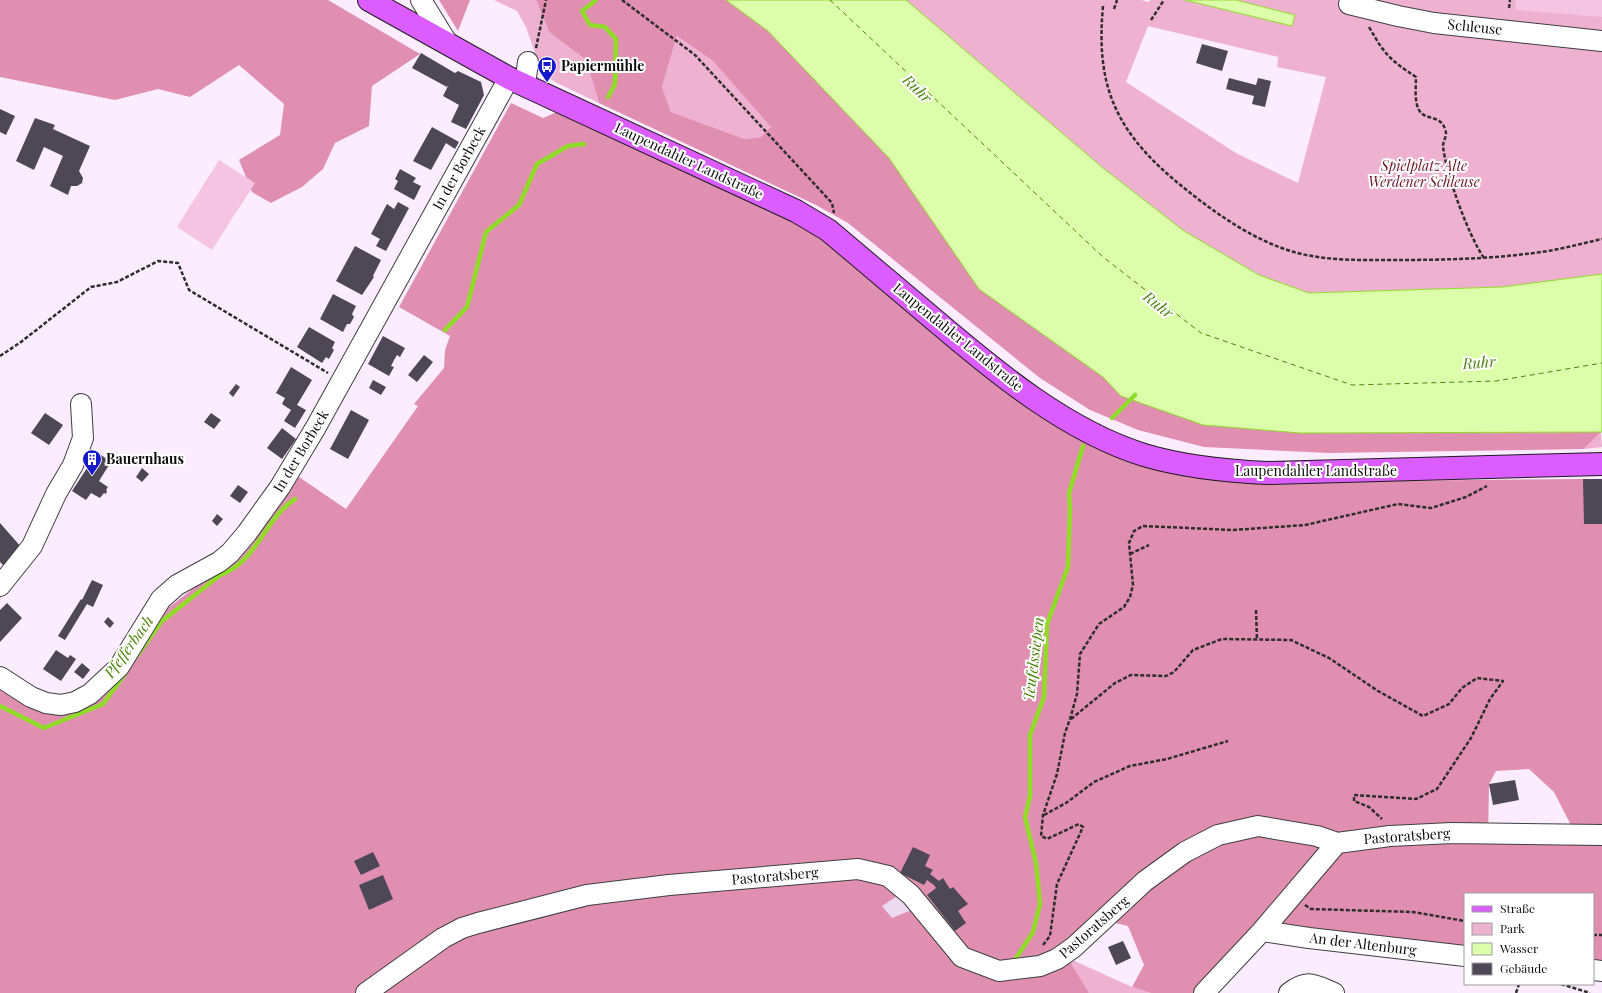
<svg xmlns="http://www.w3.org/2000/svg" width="1602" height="993" font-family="'Playfair Display',serif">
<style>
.green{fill:#eeb1cf;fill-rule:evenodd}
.forest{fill:#e08fb1;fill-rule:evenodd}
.pitch{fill:#f4c4e2}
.plaza{fill:#ebdaf0}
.water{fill:#dcfdaa;stroke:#90dc29}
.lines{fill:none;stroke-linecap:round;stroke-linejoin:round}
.stream{stroke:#90dc29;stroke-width:4.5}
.ferry{stroke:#4c840b;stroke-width:1;stroke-dasharray:5 4;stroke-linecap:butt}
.building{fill:#4e4856}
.minor-casing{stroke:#3f3f3f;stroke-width:22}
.major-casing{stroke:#1d1d1d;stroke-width:24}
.path{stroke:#2e2e2e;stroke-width:2.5;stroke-dasharray:4 2;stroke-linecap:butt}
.minor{stroke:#fff;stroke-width:20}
.major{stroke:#db5cff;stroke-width:22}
.labels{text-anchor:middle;stroke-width:4;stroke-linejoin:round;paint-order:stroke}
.street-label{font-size:14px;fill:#0c0c0c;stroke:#fff}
.poi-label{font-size:14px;font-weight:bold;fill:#0c0c0c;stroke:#fff;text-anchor:start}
.park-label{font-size:14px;font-style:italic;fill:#6b1626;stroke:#fff}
.water-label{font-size:15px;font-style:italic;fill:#4c840b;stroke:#fff}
</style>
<rect width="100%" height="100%" fill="#fcecff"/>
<path class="green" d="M 494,0 L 536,0 L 549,32 L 586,60 L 599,103 L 557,83 L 542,73 L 526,27 L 517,11 Z
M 906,0 L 1141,0 L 1149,2 L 1150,0 L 1185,0 L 1291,26 L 1294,15 L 1236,0 L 1602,0 L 1602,274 L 1502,287 L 1309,293 L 1259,275 L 1184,231 L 1103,168 ZM 1148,26 L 1278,57 L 1277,67 L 1326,77 L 1298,183 L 1236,153 L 1126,82 Z
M 677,36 L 713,61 L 772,127 L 761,137 L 745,139 L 671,112 L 662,87 Z
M 1601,432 L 1602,447 L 1584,449 Z
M 1068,958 L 1132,987 L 1151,993 L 1089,993 Z"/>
<path class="forest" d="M 0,0 L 328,0 L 420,54 L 372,86 L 369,126 L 335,143 L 323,169 L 302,187 L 271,203 L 252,192 L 239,160 L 280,135 L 284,104 L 239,65 L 190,97 L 158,89 L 115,100 L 0,77 Z
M 439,0 L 470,0 L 458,31 Z
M 536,0 L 726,0 L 768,31 L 889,158 L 979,289 L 1103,377 L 1121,396 L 1300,433 L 1601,432 L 1584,449 L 1329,453 L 1204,447 L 1138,430 L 1090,410 L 1040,378 L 848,223 L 816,205 L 599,103 L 586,60 L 549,32 ZM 677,36 L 713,61 L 771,127 L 761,137 L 745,139 L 671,112 L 662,87 Z
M 511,103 L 543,118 L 559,111 L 790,216 L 826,239 L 1117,454 L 1269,482 L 1583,479 L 1602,524 L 1602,968 L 1593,967 L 1593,894 L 1465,894 L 1465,954 L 1251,931 L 1193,993 L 1151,993 L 1132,987 L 1144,965 L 1128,926 L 1098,919 L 1068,958 L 1089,993 L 0,993 L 0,683 L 70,711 L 164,611 L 233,558 L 299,477 L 346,509 L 418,406 L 414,404 L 444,368 L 445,350 L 450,336 L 399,307 ZM 1529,769 L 1554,792 L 1578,839 L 1488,839 L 1489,784 L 1496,771 Z"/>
<path class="pitch" d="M 1516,0 L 1602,0 L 1602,17 L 1515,10 Z
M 219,160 L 255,183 L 212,250 L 177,227 Z"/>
<path class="plaza" d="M 899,892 L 914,909 L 892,918 L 882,906 L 897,896 Z"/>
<path class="water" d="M 726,0 L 906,0 L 1103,168 L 1184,231 L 1259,275 L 1309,293 L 1502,287 L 1602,274 L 1602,432 L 1300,433 L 1203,425 L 1121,396 L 1103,377 L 979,289 L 889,158 L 768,31 Z
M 1185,0 L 1236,0 L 1295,15 L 1292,26 Z"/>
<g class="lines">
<path class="stream" d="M 595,1 L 582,11 L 590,25 L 605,27 L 616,39 L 615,84 L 608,97
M 445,330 L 467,307 L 486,232 L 519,205 L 537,164 L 568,146 L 584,144
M 1112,418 L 1135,395
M 137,656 L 161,622 L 220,575 C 256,563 266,517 295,499
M 0,706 L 44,728 L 103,704 L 125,674
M 1013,963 L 1033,932 L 1040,904 L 1036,863 L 1025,817 L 1030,796 L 1030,735 L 1044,697 L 1047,624 L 1068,567 L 1070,510 L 1069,493 L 1083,446"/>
<path class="ferry" d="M 830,0 L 1103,257 L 1201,333 L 1352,385 L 1496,381 L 1602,363"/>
</g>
<path class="building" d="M 1202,44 L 1228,51 L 1222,71 L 1196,63 Z
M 421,53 L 455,73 L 458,71 L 481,82 L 484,95 L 466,129 L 451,122 L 459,105 L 443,96 L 449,84 L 447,87 L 412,68 Z
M 1229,78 L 1256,85 L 1258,78 L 1271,81 L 1265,107 L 1252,104 L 1254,96 L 1226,89 Z
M 0,109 L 15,116 L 6,135 L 0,132 Z
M 35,118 L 55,125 L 53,129 L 90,146 L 79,171 L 83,178 L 82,183 L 77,186 L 71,186 L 68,195 L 50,186 L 63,156 L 44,147 L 34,170 L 16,161 Z
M 432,127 L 459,142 L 455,149 L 446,143 L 431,170 L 413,161 Z
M 400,169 L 416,178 L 413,182 L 421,186 L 414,200 L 394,189 L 398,181 L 395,179 Z
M 398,202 L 409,208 L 386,251 L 376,246 L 380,239 L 371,234 L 387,204 L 394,209 Z
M 355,246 L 381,260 L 373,276 L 374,277 L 362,295 L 336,281 Z
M 333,294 L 356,306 L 352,314 L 354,317 L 350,324 L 347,324 L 343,332 L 320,319 Z
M 309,327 L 335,342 L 332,348 L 334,350 L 329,359 L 326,357 L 322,363 L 297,347 Z
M 383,336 L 405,348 L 400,357 L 397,355 L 394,360 L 391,366 L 394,367 L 389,376 L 368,364 Z
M 424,355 L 433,362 L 417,382 L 408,375 Z
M 291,367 L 312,380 L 297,405 L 306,410 L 295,428 L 284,421 L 291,410 L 282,404 L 285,398 L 276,393 Z
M 373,380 L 386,387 L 381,395 L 369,388 Z
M 236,384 L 240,387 L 233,397 L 229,393 Z
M 351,410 L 369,420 L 348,459 L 330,449 Z
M 45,413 L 63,425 L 49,445 L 31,433 Z
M 211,413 L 221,420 L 214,429 L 204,422 Z
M 282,428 L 296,439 L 282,459 L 267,448 Z
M 101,455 L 113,463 L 110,466 L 109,465 L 99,481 L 108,487 L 106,490 L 107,491 L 106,494 L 104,493 L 100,498 L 91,493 L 86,500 L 72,491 L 91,462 L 95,464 Z
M 142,468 L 149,474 L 142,482 L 136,477 Z
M 1583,479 L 1602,479 L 1602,524 L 1584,524 Z
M 238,485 L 248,492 L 240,503 L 230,496 Z
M 217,514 L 223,519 L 217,526 L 212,521 Z
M 0,523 L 22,548 L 3,565 L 0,562 Z
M 92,580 L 103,585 L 93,607 L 87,604 L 65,640 L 58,636 L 81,599 L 82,600 Z
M 7,603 L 22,618 L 0,642 L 0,610 Z
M 108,617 L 114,623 L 110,628 L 104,622 Z
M 56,650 L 68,658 L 70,655 L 76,659 L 61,681 L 43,669 Z
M 82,663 L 90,670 L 83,679 L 74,672 Z
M 1515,780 L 1519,800 L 1493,805 L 1489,784 Z
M 913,847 L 930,855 L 925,866 L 933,870 L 930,874 L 939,881 L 943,878 L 950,889 L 953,887 L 968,904 L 958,911 L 966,923 L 955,931 L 927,895 L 936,888 L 934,885 L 927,880 L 924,885 L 900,873 Z
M 373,852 L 380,866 L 361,875 L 354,861 Z
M 383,875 L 393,899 L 369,910 L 359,885 Z
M 1123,941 L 1131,958 L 1116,965 L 1108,947 Z"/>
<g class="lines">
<defs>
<path id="minor" d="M 421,0 L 448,44
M 1349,4 L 1398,16 L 1434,23 L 1602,41
M 525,85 L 528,62
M 0,586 L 32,546 L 56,494 L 73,465 L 83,438 L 81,404
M 0,677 L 31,697 L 46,703 L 61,705 L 75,702 L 90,694 L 119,667 L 161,599 L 177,585 L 219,562 L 230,553 L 247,533 L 280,487 L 316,427 L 509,78
M 1262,931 L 1309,938 L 1465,956
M 1593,970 L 1602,971
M 366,993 L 443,938 L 462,928 L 478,923 L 587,895 L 669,885 L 858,869 L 888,876 L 911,895 L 962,957 L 999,971 L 1040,966 L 1057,959 L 1074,947 L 1145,881 L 1185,852 L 1218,835 L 1258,826 L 1317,836 L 1337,843 L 1390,836 L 1452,833 L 1602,835
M 1204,993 L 1262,931 L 1337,843
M 1289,993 C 1308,978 1315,985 1334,993"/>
<path id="major" d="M 369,0 L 509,78 L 796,211 L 828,230 C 864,260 900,291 937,322 C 997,373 1067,431 1144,455 C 1184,467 1225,471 1267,473 L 1602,464"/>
</defs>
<use href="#minor" class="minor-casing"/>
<use href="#major" class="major-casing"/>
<path class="path" d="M 622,0 L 695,55 L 832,203 L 834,213
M 1103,6 C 1096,82 1113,127 1172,178 C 1208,208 1249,239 1294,252 C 1326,261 1359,260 1392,260 C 1444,260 1496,259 1548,251 C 1566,248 1584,243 1602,239
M 1509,8 L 1510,0
M 1114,9 L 1117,0
M 1151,20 L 1164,0
M 1369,27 C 1385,55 1389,59 1416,77 C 1416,87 1414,101 1419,110 C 1425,121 1440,114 1445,129 C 1448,136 1443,140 1443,146 C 1446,174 1468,235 1484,258
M 536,48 L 546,0
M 0,356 L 21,342 L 91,287 L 117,282 L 158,261 L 178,263 L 189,290 L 328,373
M 1130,554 L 1149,545
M 1256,610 L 1257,640
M 1071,719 L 1115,683 L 1131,675 L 1166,676 L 1174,672 L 1193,650 L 1222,639 L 1291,640 L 1329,658 L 1378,691 L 1423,716 L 1449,704 L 1462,688 L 1477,678 L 1503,681 L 1490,699 L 1471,738 L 1437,789 L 1416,799 L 1354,795 L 1354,801 L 1369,807 L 1382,819
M 1044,815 L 1066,803 L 1094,782 L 1130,766 L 1167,759 L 1228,741
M 1305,905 L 1311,909 L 1413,912 L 1465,921
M 1593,935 L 1602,935
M 1043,945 L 1050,936 L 1057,884 L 1083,827 L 1079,824 L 1047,839 L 1041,836 L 1043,815 L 1057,774 L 1065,733 L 1070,719 L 1077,694 L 1080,654 L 1099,624 L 1124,607 L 1130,597 L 1133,585 L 1129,543 L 1134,531 L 1143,526 L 1233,530 L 1305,525 L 1398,504 L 1431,508 L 1466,497 L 1487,486
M 1561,984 L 1590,993
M 1516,993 L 1519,984"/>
<use href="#minor" class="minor"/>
<use href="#major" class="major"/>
</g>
<defs>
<symbol id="bus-pin" viewBox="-11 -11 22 30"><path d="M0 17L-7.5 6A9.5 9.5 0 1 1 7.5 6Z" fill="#161acb" stroke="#fff"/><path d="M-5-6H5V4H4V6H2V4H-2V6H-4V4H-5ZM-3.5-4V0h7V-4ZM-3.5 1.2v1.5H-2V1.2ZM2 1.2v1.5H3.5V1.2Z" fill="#fff"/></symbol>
<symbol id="building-pin" viewBox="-11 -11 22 30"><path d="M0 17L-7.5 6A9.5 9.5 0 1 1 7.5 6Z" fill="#161acb" stroke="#fff"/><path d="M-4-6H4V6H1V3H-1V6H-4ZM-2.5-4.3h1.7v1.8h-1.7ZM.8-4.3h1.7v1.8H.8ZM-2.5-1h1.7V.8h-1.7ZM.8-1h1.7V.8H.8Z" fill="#fff"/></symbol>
</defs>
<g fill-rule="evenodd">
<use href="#bus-pin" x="536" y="55" width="22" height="30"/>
<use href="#building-pin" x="81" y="448" width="22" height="30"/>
</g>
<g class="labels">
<g class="street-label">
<text transform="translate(1475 27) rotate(6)" y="5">Schleuse</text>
<text transform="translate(689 161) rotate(25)" y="5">Laupendahler Landstraße</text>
<text transform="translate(459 168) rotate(-61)" y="5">In der Borbeck</text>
<text transform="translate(958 337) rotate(39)" y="5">Laupendahler Landstraße</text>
<text transform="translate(301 451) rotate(-59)" y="5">In der Borbeck</text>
<text x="1316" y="476">Laupendahler Landstraße</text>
<text transform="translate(1407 836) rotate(-4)" y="5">Pastoratsberg</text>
<text transform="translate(775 876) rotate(-5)" y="5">Pastoratsberg</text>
<text transform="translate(1094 927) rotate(-41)" y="5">Pastoratsberg</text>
<text transform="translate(1363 944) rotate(7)" y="5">An der Altenburg</text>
</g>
<g class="poi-label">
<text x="561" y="71">Papiermühle</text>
<text x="106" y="464">Bauernhaus</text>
</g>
<g class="park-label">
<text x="1424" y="171">Spielplatz Alte<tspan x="1424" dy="16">Werdener Schleuse</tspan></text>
</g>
<g class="water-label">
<text transform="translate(917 89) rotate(44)" y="5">Ruhr</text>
<text transform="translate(1158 305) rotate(38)" y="5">Ruhr</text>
<text transform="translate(1479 363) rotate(-4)" y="5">Ruhr</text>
<text transform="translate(129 647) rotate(-54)" y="5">Pfefferbach</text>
<text transform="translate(1034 659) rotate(-83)" y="5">Teufelssiepen</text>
</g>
</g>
<rect x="1464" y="893" width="130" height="92" fill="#ffffff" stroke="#9e9e9e"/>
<rect x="1472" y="906" width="20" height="6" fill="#db5cff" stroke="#9e9e9e"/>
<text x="1500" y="913" font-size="12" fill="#0c0c0c">Straße</text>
<rect x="1472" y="923" width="20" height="12" fill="#eeb1cf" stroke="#9e9e9e"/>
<text x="1500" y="933" font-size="12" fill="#0c0c0c">Park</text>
<rect x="1472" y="943" width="20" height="12" fill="#dcfdaa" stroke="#9e9e9e"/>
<text x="1500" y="953" font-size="12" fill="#0c0c0c">Wasser</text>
<rect x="1472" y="963" width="20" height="12" fill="#4e4856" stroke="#9e9e9e"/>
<text x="1500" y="973" font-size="12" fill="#0c0c0c">Gebäude</text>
</svg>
